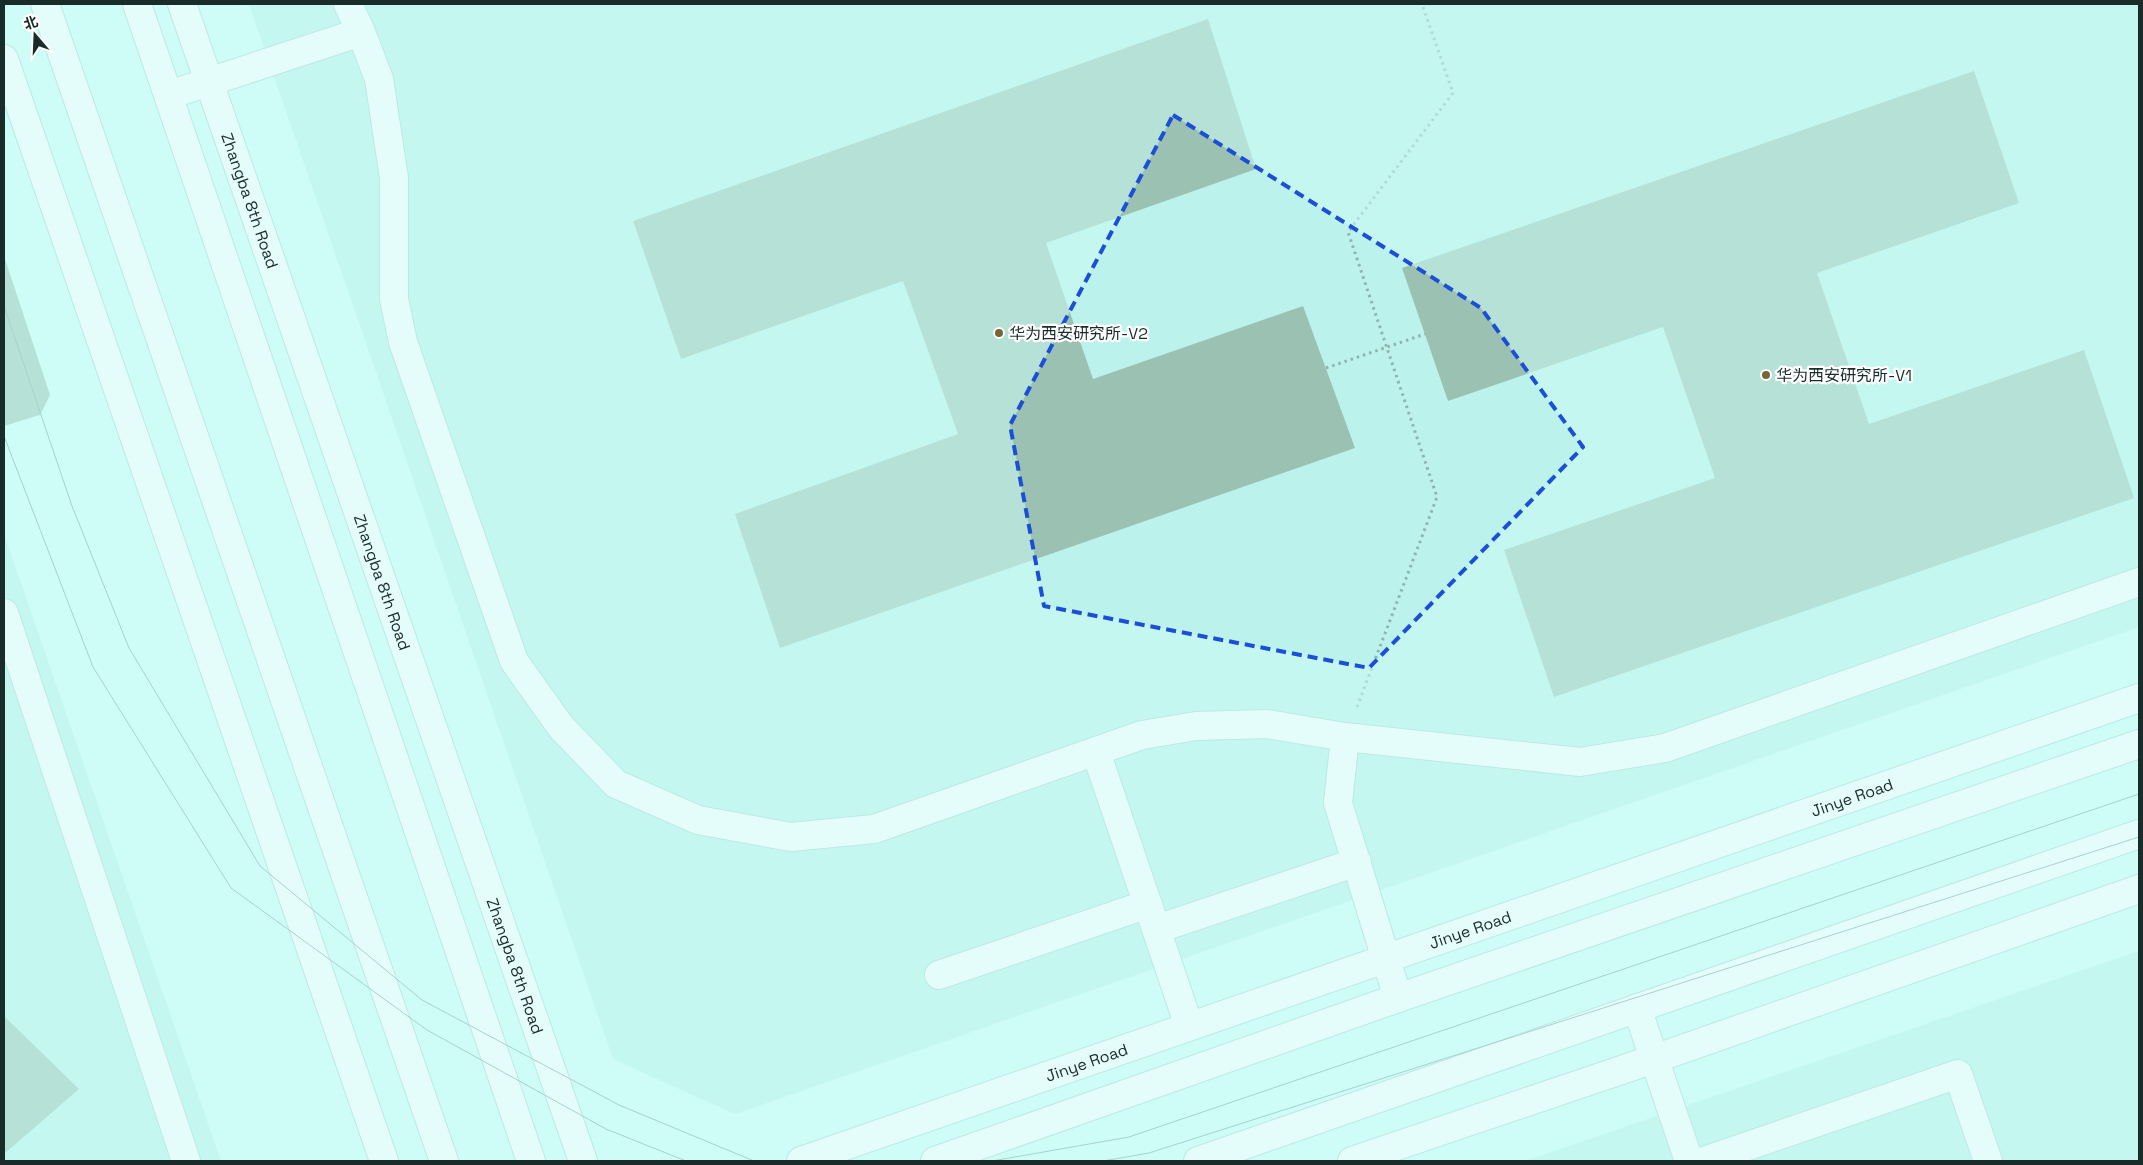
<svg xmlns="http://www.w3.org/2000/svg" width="2143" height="1165" font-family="'Space Grotesk','Noto Sans SC',sans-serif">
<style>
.built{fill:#bbf2eb}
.building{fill:#9ac1b1}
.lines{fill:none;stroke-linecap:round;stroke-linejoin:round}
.minor-casing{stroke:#a7d3ce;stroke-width:30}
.secondary-casing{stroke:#a7d3ce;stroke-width:30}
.path{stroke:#8fb4af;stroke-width:3;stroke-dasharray:2.5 4;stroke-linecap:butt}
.minor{stroke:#fff;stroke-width:28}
.secondary{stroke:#fff;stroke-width:28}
.tram{stroke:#7c9d99;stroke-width:1}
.path-bridge{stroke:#8fb4af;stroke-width:3;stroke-dasharray:2.5 4;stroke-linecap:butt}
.marked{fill:none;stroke:#1d4ed8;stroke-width:4;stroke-dasharray:10 6;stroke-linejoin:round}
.poi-dot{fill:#756734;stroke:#fefefe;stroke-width:2}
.labels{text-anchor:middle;stroke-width:4.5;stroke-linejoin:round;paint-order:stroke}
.street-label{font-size:16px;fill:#1a2c2a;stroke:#fefefe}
.poi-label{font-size:16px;fill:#1a2c2a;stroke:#fefefe;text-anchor:start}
</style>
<rect width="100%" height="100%" fill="#cefcf6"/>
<path class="built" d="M 249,4 L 2139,4 L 2139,627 L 735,1114 L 613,1059 Z
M 4,534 L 221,1161 L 4,1161 Z
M 2139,951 L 2139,1161 L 1525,1161 Z"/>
<path class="building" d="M 1208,19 L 1256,169 L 1046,243 L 1093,379 L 1303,306 L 1355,448 L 780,648 L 735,514 L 958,434 L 903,281 L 681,359 L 633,221 Z
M 1974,71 L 2019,203 L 1817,273 L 1869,424 L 2084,350 L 2134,498 L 1554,697 L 1504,550 L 1715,478 L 1663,327 L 1448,401 L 1402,268 Z
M 4,256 L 50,395 L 40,415 L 4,426 Z
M 4,1016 L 79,1089 L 4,1154 Z"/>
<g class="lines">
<defs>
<g id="minor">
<path id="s1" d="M 182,4 L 583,1161"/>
<path d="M 348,4 L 361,32 L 379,79 L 394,178 L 394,299 L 403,342 L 514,661 L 561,727 L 616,784 L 698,820 L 791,837 L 874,829 L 1142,735 L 1196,726 L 1267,724 L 1345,737 L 1580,762 L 1665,748 L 2139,582"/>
<path d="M 4,59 L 384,1161"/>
<path d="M 169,95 L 361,32"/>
<path d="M 4,613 L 186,1161"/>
<path d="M 1345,737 L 1338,803 L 1398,998"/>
<path d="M 1096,752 L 1189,1026"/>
<path d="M 1157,929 L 1357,862"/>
<path d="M 939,975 L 1148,904"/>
<path d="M 1637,1008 L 1689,1161"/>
<path id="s2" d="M 801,1161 L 2139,698"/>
<path d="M 1352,1161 L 1654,1059 L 2139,889"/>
<path d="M 1704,1161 L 1958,1074 L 1988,1161"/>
</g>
<path id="secondary" d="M 45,4 L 444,1161
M 137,4 L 531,1161
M 935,1161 L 1398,998 L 2139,744
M 1198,1161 L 2139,834"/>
</defs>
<use href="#minor" class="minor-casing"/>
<use href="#secondary" class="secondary-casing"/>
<path class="path" d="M 1357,707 L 1437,497 L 1348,232 L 1453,93 L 1422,4"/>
<use href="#minor" class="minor"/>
<use href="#secondary" class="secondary"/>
<path class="tram" d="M 4,306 L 72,506 L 129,648 L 260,866 L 422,1000 L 619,1105 L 754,1161
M 4,436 L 93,667 L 231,888 L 427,1030 L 606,1129 L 686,1161
M 992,1161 L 1129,1137 L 2139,794
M 1103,1161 L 1149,1153 L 2139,837"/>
<path class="path-bridge" d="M 1326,368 L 1425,334"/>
</g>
<path d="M0 0H2143V1165H0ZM 1173,115 L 1481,308 L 1583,447 L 1369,668 L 1044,606 L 1010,425 Z" fill="#cefcf6" fill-opacity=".55" fill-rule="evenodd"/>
<path class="marked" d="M 1173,115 L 1481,308 L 1583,447 L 1369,668 L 1044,606 L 1010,425 Z"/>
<g class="poi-dot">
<circle cx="999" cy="333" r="5"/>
<circle cx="1766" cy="375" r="5"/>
</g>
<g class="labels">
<g class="street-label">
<text dy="6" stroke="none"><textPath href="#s1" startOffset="208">Zhangba 8th Road</textPath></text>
<text dy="6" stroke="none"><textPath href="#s1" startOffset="612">Zhangba 8th Road</textPath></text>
<text dy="6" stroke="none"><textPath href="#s2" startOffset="1112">Jinye Road</textPath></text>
<text dy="6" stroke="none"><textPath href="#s2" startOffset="708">Jinye Road</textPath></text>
<text dy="6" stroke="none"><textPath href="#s1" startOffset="1018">Zhangba 8th Road</textPath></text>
<text dy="6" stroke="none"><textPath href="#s2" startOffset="302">Jinye Road</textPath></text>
</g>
<g class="poi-label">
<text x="1009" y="339">华为西安研究所-V2</text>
<text x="1776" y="381">华为西安研究所-V1</text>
</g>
</g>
<rect width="2143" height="1165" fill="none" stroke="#1a2c2a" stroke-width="10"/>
<g transform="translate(35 35) rotate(341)" stroke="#fefefe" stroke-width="4" paint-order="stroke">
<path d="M0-4L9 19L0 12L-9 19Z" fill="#1a2c2a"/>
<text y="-8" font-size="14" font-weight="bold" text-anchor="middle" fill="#1a2c2a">北</text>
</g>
</svg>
